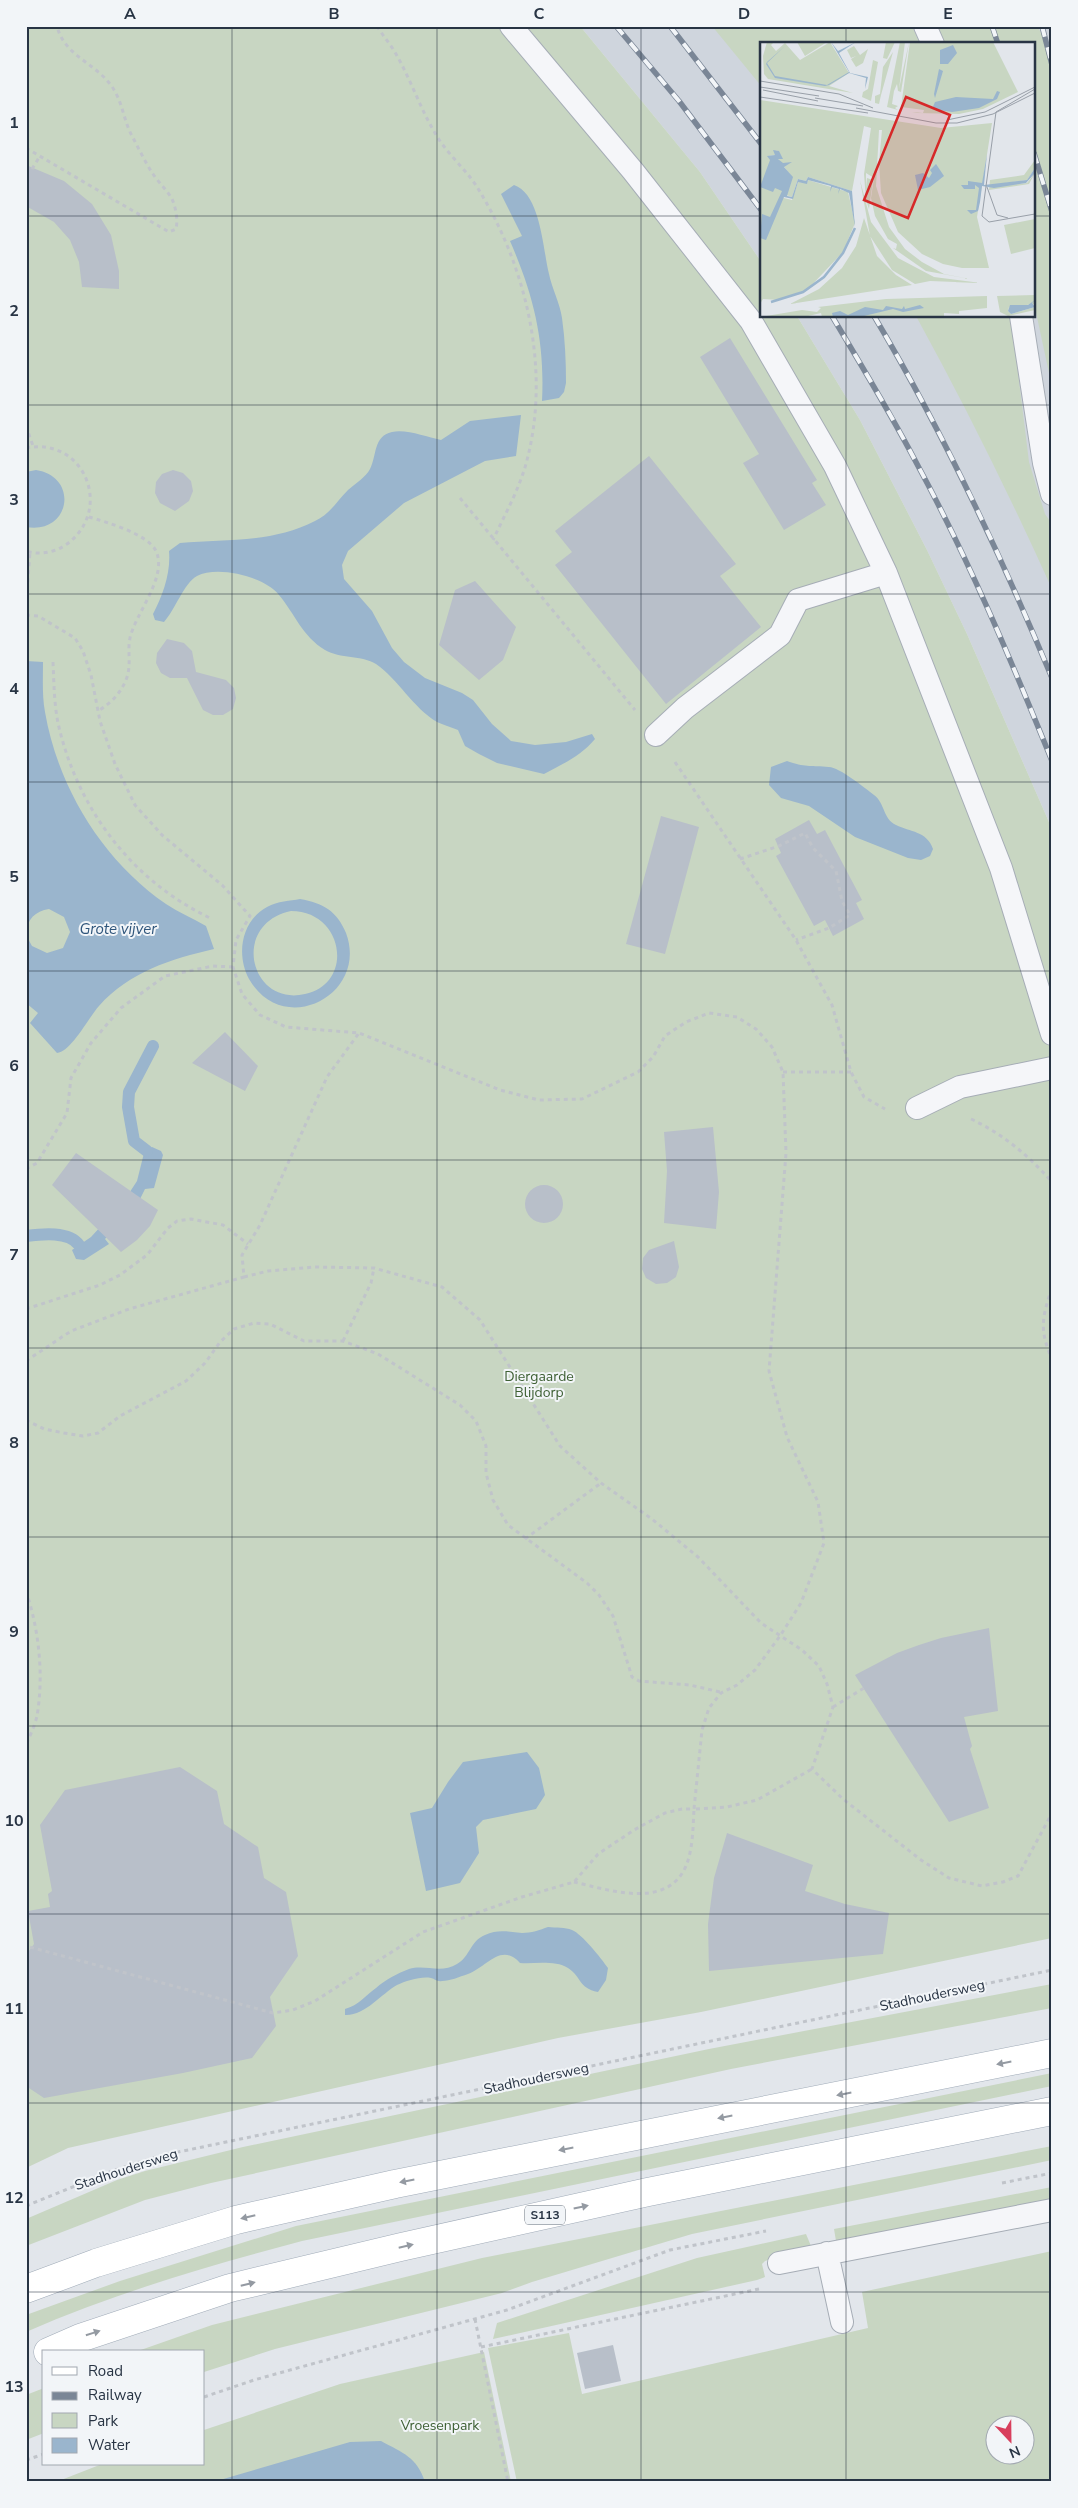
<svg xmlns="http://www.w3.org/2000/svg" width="1078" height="2508" font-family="'Nunito Sans',sans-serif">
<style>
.built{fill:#cfd5dd}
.green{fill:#c8d6c2;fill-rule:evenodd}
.water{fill:#9ab5cd;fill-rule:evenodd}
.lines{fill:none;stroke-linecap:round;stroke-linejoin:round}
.stream{stroke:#9ab5cd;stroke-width:12}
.building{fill:#b8bfc9}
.service-casing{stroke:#a6adb6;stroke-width:24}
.primary-casing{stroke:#a0abb8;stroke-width:29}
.path{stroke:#c0c4ca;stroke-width:3;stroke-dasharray:4 4;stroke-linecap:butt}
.service{stroke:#f5f6f9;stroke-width:22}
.primary{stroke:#fff;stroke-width:28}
.rail-casing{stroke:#7a8696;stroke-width:5.5}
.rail{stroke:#f2f5f8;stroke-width:4;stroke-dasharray:11;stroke-linecap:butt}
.oneway{fill:#949aa2}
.grid{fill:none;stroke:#283444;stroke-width:1;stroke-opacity:0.55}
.labels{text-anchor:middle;stroke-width:4;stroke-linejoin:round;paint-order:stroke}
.shield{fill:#f2f5f8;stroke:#656e7a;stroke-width:1}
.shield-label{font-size:12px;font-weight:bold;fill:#283444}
.park-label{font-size:14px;fill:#3f6135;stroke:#f2f5f8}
.street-label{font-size:14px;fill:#283444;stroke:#f2f5f8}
.water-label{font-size:15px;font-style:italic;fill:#2f557b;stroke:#f2f5f8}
.inset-river{fill:none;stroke:#9ab5cd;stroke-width:2.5}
.inset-road{fill:none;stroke:#989fa8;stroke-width:1}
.view{fill:#d62828;fill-opacity:0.15;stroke:#d62828;stroke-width:2.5}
.inset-edge{fill:none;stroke:#283444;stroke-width:2.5}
.neatline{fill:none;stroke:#283444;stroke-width:2}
.grid-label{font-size:16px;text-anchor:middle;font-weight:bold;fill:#283444}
</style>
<rect width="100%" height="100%" fill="#e2e6eb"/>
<path class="built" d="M 580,26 L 1052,26 L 1052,829 L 967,634 L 927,550 L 860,420 L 797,316 L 1034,316 L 1034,44 L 762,44 L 762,263 L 700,172 Z"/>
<path class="green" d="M 26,26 L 580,26 L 700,172 L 762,263 L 762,316 L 797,316 L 860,420 L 927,550 L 967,634 L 1052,829 L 1052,1938 L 701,2012 L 558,2038 L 68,2148 L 26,2168 Z
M 712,26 L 912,26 L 920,44 L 762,44 L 762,87 Z
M 935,26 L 1037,26 L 1052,51 L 1052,387 L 1034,303 L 1034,44 L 945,44 Z
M 916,316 L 1011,316 L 1029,462 L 1045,514 L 1052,524 L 1052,589 C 1010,496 965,405 916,316 Z
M 1052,1984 L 1052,2008 L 731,2069 L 211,2183 L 145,2200 L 26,2246 L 26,2219 L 117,2180 L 145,2171 L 243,2147 L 709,2049 Z
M 1052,2073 L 1052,2086 L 302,2241 C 208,2266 115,2293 26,2332 L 26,2315 L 120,2281 L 296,2226 Z
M 1052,2146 L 1052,2160 L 692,2234 L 532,2282 L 502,2293 L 275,2349 L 204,2372 L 204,2352 L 135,2352 L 212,2325 L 482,2258 Z
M 1052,2187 L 1052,2200 L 836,2241 L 834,2229 Z
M 806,2234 L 811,2246 L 765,2261 L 762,2264 L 765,2277 L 757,2280 L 493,2339 L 497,2323 L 697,2258 Z
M 1052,2251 L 1052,2482 L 517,2482 L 488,2348 L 569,2333 L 582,2394 L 868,2328 L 862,2292 ZM 996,2426 L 1026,2426 L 1026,2456 L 996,2456 Z
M 484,2352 L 511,2482 L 56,2482 L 102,2464 L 204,2464 L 204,2430 L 340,2384 Z
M 44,2388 L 44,2433 L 26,2440 L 26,2395 Z"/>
<path class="water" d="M 514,185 C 541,194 543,251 549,274 C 552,289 560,303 562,318 C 565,339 566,361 566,383 L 564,392 L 559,398 L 542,401 C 545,342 534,296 510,241 L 522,236 L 501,194 Z
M 521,415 L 516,456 L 485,461 L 404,503 L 348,551 L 342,565 L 344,579 L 372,611 L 392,648 L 404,662 L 425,678 L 462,693 L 473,700 L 492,724 L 511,741 L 535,745 L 566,742 L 592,734 L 595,739 C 582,755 563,764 544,774 L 497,763 L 479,754 L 465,746 L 458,730 C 451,727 443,725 437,722 C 413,708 398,679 376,664 C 362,655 340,659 325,650 C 302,636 295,614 279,595 C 265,577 218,565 197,576 C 184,583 175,610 164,622 L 155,620 L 153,614 C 163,595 171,572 169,551 L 180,543 C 225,539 273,543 315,521 C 330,514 337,501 348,490 C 355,484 366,477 370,469 C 377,456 373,436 392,432 C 407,429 426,437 441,440 L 470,421 Z
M 36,470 C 80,477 70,535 26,527 L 26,472 Z
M 26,661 L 43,662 C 43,679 42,696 45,712 C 58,787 102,860 166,904 C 178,912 192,918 206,926 L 214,949 C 171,959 129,972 99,1006 C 89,1017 71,1052 57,1053 L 30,1023 L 38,1013 L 26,1003 ZM 49,909 L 64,917 L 70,932 L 63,948 L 47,953 L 32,946 C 21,929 29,912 49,909 Z
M 787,761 C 807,768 810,765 829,767 C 839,767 865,788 874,795 C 885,803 883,819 896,825 C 910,832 927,831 933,849 L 930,856 L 921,860 L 908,858 L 855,837 L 809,806 L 781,798 L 769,785 L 771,767 Z
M 300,899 C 323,903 337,911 346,933 C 369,995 283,1039 249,979 C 236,955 241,921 267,907 C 278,901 290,901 300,899 ZM 291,911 C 344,911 355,983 305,994 C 250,1007 230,924 291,911 Z
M 152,1147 L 161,1151 L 163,1155 L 154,1188 L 145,1189 L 139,1201 L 105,1239 L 109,1244 L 84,1260 L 76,1259 L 72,1250 L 91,1237 L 124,1201 L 137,1181 L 144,1153 Z
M 527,1752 L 539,1768 L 545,1795 L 536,1809 L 483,1820 L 476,1827 L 479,1853 L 460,1883 L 426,1891 L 410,1813 L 432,1808 L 448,1782 L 463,1762 Z
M 548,1927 C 556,1928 565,1927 572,1930 C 582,1934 601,1958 608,1968 L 606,1980 L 598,1992 C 578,1988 582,1977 568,1968 C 555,1960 535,1964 520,1963 C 501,1942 487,1967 468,1974 C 459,1977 450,1981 442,1981 C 437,1982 435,1979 431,1978 C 421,1976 406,1981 397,1985 C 381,1994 365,2016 345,2015 L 345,2009 C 359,2005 365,1996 376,1988 C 385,1980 398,1973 409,1969 C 425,1964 441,1974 457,1964 C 470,1957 470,1941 485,1935 C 498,1929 509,1932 522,1933 C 531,1933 540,1930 548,1927 Z
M 381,2441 C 403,2453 417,2457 425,2482 L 213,2482 L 350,2442 Z"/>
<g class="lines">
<path class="stream" d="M 147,1151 L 134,1141 L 128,1107 L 129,1092 L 153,1046
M 26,1236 C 42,1234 69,1231 79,1245"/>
</g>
<path class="building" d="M 26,165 L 64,181 L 92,204 L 111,235 L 119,271 L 119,289 L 82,287 L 79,262 L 70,240 L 54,222 L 26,206 Z
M 730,338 L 817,480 L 812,483 L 826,505 L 784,530 L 743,463 L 759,454 L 700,357 Z
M 649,456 L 736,564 L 720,576 L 761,627 L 666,704 L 555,565 L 572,552 L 555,531 Z
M 173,470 L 183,473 L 191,481 L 193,491 L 189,501 L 175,511 L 160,503 L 155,493 L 156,482 L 162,474 Z
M 475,581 L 516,627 L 503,660 L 479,680 L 439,645 L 455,590 Z
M 167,639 L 184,643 L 192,651 L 196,672 L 226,680 L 234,688 L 236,698 L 233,709 L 223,715 L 213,715 L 203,710 L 187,678 L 170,678 L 161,673 L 156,663 L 157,653 Z
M 661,816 L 699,827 L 665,954 L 626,944 Z
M 809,820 L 817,834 L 825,830 L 862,900 L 856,903 L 864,919 L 833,936 L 825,920 L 814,926 L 776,856 L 781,853 L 775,839 Z
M 225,1032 L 258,1066 L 245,1091 L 192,1063 Z
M 713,1127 L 719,1192 L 716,1229 L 664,1223 L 667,1171 L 664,1132 Z
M 76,1153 L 158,1210 L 150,1226 L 137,1240 L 121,1252 L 52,1185 Z
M525 1204a19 19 0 1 1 38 0a19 19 0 1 1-38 0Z
M 674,1241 L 679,1267 L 676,1277 L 667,1283 L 656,1284 L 646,1278 L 642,1269 L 643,1258 L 649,1250 Z
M 989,1628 L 998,1711 L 964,1717 L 972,1746 L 970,1749 L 989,1808 L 949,1822 L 855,1675 L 897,1653 L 919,1645 L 941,1638 Z
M 180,1767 L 217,1791 L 224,1824 L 258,1847 L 264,1878 L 286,1892 L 298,1956 L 270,1997 L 276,2026 L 252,2058 L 183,2073 L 44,2098 L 26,2086 L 26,1955 L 34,1944 L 28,1911 L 50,1907 L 48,1894 L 52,1891 L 40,1825 L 65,1790 Z
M 727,1833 L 813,1865 L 805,1891 L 845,1904 L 889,1913 L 883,1954 L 709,1971 L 708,1924 L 714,1878 Z
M 613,2345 L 621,2381 L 585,2389 L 577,2353 Z"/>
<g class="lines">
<defs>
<path id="service" d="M 511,26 L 633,171 L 751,321 L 835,466 L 886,573 L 1001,868 L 1052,1034
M 925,26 L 933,44
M 1021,316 L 1044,463 L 1052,494
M 656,735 L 685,708 L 780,635 L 798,600 L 886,573
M 917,1108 L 960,1087 L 1052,1068
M 827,2253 L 842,2322
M 779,2263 L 1052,2210"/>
<path id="primary" d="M 26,2289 L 96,2263 L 236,2220 L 395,2184 L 1052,2053
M 48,2352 L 80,2338 L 230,2288 L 401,2247 L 648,2192 L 1052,2111"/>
</defs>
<use href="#service" class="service-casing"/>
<use href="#primary" class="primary-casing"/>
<path class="path" d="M 377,26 C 383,36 391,45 396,54 C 411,80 420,108 435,133 C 446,153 465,168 477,187 C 526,265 551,369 527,460 C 520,488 505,514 493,540
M 26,148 L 169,232 L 176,229 C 178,220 176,208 172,199 C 167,190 159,183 153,174 C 145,162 138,147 131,134 C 123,118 122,99 110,84 C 93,62 64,55 57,26
M 32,169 L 40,156
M 26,426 L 33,446
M 26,448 C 86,436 115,513 64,546 C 53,553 38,555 26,551
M 460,498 L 635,710
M 89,517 C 106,522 148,534 156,551 C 168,577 135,614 130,638 C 127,652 132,665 126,680 C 120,694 111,703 98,711
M 26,606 L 30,552
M 26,615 L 38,616 L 75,638 L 83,651 L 91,675 L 100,721 L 115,764 L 135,805 L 162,835 L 222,885 L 250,916 L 236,940 L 233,967 L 242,994 L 260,1015 L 286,1027 L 359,1033 L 500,1090 L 539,1100 L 582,1099 L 638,1072 L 653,1057 L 665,1036 L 686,1022 L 709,1013 L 737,1017 L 756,1029 L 772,1047 L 783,1072 L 786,1153 L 769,1371 L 787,1437 L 818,1502 L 824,1543 L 801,1603 L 780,1636 L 755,1670 L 737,1685 L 721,1693 L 709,1708 L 702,1730 L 694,1809 L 682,1809 L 665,1813 L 634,1830 L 598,1854 L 574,1882 L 522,1897 L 423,1932 L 315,2001 L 293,2010 L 273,2013 L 26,1946
M 53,662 C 54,683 54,703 58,723 C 77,808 131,880 210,918
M 675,762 L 796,940 L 832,1005 L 851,1072 L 864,1097 L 885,1109
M 740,859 L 779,846 L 805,833 L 813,848 L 836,871 L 842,901 L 850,915 L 829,928 L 796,940
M 783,1072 L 851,1072
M 971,1119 C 1003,1134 1029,1156 1052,1182
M 26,1169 L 37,1163 L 67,1113 L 71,1078 L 91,1043 L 121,1008 L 165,976 L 213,966 L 233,967
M 244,1277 L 268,1271 L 315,1267 L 374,1268 L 442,1287 L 480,1320 L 560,1446 L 601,1483 L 652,1519 L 698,1557 L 761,1623 L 802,1650 L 819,1666 L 827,1684 L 833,1707 L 812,1769 L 843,1799 L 921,1860 L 949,1878 L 982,1886 L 1003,1882 L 1018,1876 L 1052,1813
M 1052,1288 C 1042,1317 1039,1330 1052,1359
M 26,1309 L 100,1285 L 120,1275 L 147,1255 L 168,1228 L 177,1221 L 191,1219 L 223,1225 L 248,1244
M 343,1341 L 371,1283 L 374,1268
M 26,1361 L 71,1331 L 129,1309 L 244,1277 L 242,1255 L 260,1225 L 327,1077 L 359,1033
M 26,1420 L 44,1429 L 64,1433 L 83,1436 L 98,1433 L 120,1416 L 186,1381 L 205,1363 L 220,1342 L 234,1329 L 254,1323 L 270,1324 L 304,1341 L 343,1341 L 378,1354 L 460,1405 L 476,1421 L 486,1446 L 486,1473 L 493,1500 L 508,1525 L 587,1583 L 599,1595 L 613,1616 L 632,1677 L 639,1681 L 690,1685 L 720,1692
M 525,1539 L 601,1483
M 26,1591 C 39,1630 44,1675 37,1716 C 35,1725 30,1736 26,1745
M 833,1707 L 864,1688
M 574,1882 C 609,1890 667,1910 686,1866 C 693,1849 693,1827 694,1809 L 727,1807 L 757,1800 L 812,1769
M 1002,2183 L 1052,2173
M 26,2206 L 112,2171 L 159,2156 L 1052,1970
M 475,2319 L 508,2482
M 481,2347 L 759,2289
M 204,2397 L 254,2380 L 507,2310 L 670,2250 L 766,2231
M 26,2460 L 44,2454"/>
<use href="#service" class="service"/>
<use href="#primary" class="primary"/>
<defs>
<path id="rail" d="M 616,26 L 679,101 L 762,211
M 670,26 L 762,145
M 992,26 L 998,44
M 1042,26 L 1052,65
M 1034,153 L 1052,212
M 832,316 C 861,365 891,414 917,464 C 969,560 1011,660 1052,761
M 874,316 C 943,432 1000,553 1052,678"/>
</defs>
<use href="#rail" class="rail-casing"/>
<use href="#rail" class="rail"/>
</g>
<defs><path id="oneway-solid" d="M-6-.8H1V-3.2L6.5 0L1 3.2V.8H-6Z" transform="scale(1.25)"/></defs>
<g class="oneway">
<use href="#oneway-solid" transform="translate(1004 2063) rotate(169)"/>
<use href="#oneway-solid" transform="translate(844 2094) rotate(169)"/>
<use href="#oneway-solid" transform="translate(725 2117) rotate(169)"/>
<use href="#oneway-solid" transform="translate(566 2149) rotate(169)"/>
<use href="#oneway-solid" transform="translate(407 2181) rotate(169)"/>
<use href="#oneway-solid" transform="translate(581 2207) rotate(-12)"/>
<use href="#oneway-solid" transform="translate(248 2217) rotate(167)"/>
<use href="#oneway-solid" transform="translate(406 2246) rotate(-13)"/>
<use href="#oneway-solid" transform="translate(248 2284) rotate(-14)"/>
<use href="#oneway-solid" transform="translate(93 2333) rotate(-18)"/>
</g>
<path class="grid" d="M 232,26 L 232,2482M 437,26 L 437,2482M 641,26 L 641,2482M 846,26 L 846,44M 26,216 L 762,216M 1034,216 L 1052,216M 846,316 L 846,2482M 26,405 L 1052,405M 26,594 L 1052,594M 26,782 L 1052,782M 26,971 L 1052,971M 26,1160 L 1052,1160M 26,1348 L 1052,1348M 26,1537 L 1052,1537M 26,1726 L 1052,1726M 26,1914 L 1052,1914M 26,2103 L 1052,2103M 26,2292 L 1052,2292"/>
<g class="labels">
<rect class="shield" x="525" y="2205.5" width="40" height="19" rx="4"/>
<g class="shield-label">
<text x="545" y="2219">S113</text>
</g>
<g class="park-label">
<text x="539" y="1381">Diergaarde<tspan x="539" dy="16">Blijdorp</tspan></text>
<text x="440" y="2430">Vroesenpark</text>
</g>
<g class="street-label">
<text transform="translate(932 1995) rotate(-12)" y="5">Stadhoudersweg</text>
<text transform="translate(536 2078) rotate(-12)" y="5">Stadhoudersweg</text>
<text transform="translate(126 2169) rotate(-18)" y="5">Stadhoudersweg</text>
</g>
<g class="water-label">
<text x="118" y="934">Grote vijver</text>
</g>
</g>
<g transform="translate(760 42)">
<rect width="275" height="275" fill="#e2e6eb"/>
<path d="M 7,0 L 14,0 L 11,3 L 16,9 L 25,1 L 40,18 L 70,0 L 89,31 L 69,44 L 93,51 L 8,37 L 4,32 L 3,14 ZM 37,0 L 67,0 L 45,14 ZM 126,0 L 135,0 L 127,17 L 123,16 ZM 140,0 L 145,0 L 139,47 L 149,0 L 141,50 L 138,49 L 137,42 L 134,49 L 132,62 L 138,64 L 135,66 L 138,68 L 127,65 ZM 150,0 L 233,0 L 258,50 L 223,67 L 199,72 L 157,71 L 152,70 L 163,71 L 164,68 L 141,65 ZM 94,4 L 100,13 L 108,7 L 103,21 L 98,13 L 103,21 L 96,25 L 91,17 L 96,14 L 91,16 L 87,8 ZM 133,10 L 121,53 L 119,62 L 115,61 L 115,54 L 120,52 L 123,25 ZM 113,18 L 118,20 L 111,59 L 102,55 L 103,50 L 108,47 ZM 0,58 L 181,86 L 232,81 L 217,175 L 229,226 L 202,226 L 183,222 L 162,212 L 138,190 L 121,151 L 119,120 L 122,88 L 119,88 L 116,144 L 129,185 L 145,207 L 162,220 L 184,232 L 210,237 L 166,229 L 133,206 L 136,207 L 137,202 L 128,197 L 115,174 L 111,156 L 114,136 L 106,131 L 106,146 L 107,136 L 113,138 L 109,167 L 106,158 L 104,132 L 111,86 L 104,84 L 92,149 L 48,135 L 46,139 L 38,137 L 32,155 L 26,153 L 32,135 L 18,117 L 17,108 L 15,113 L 9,114 L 23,148 L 20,155 L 32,158 L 38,140 L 47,141 L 48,138 L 88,150 L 95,181 L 83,210 L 48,247 L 19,258 L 3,257 L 0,262 ZM 275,118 L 275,126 L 267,138 L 231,143 L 230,145 L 267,141 L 275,131 L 269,142 L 229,148 L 230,138 L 264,133 ZM 100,138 L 111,180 L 138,216 L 174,235 L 221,241 L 170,239 L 155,242 L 132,228 L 110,194 ZM 104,176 L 117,214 L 136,233 L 152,243 L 30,262 L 59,247 L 82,226 L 96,204 ZM 275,177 L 275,206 L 251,212 L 244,183 ZM 275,253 L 275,262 L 249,265 L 248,269 L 251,272 L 275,265 L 275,268 L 248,274 L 240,270 L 237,254 ZM 227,254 L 227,266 L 199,269 L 199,272 L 184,271 L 184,275 L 62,275 L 61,271 L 44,275 L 0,275 L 42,268 L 57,270 L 61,266 L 58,265 L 126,257 Z" fill="#c8d6c2"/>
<path d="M 71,0 L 78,9 L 96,0 L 79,11 L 90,31 L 108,35 L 105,47 L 106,36 L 89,31 L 69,43 L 65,44 L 15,36 L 6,22 L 7,20 L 25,4 L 7,21 L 15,34 L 67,43 L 89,30 ZM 193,3 L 197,11 L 188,22 L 180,22 L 180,8 ZM 179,27 L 183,29 L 175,56 L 174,52 ZM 237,49 L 240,50 L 237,57 L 219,66 L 192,70 L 172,67 L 175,60 L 196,55 L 233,57 ZM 13,108 L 19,109 L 23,117 L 18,117 L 23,121 L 32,120 L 24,125 L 33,135 L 27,154 L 32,155 L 38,137 L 46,139 L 48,135 L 92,149 L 95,185 L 89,151 L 80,147 L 78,152 L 79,147 L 72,145 L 70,150 L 71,144 L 48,138 L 47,142 L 38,140 L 33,157 L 24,155 L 6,198 L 0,196 L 2,172 L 10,175 L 22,149 L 15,146 L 13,150 L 0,145 L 10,118 L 7,114 L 15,113 ZM 227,112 L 224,143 L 267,138 L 275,126 L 275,131 L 266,141 L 234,146 L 222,144 L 220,160 L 218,169 L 211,172 L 207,168 L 216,168 L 219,146 L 215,143 L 215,147 L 204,147 L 201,143 L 208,143 L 208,139 L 222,141 ZM 176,122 L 184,134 L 170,145 L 158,148 L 155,133 L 163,131 L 169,136 L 172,131 L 170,128 ZM 275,258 L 272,261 L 275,265 L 251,272 L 248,269 L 250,263 L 268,263 ZM 160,263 L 164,266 L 143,270 L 133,267 L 104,274 L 73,275 L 72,271 L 80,269 L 88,273 L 105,265 L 123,268 L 126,264 L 142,267 L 144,264 L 145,267 Z" fill="#9ab5cd"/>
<path class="inset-river" d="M 11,260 L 43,250 L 64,235 L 83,211 L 95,186"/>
<path class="inset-road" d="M 0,39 L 79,52 L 113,66M 0,45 L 59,54M 275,47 L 236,70 L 222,174 L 229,180 L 275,172M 3,48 L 58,59M 0,55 L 108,71M 55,56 L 103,64M 96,66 L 176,81 L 197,81 L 233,72 L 275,51M 187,78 L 225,70 L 275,45M 227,145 L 237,173 L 248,176"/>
<path class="view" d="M 146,55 L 190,73 L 148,176 L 104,158 Z"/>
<rect width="275" height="275" class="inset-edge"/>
</g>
<rect width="1078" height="2508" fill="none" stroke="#f2f5f8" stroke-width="55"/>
<rect x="42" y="2350" width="162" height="115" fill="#f2f5f8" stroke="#a1a8b0"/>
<rect x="52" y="2367" width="25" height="8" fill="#ffffff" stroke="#a1a8b0"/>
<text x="88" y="2376" font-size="15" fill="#283444">Road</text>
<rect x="52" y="2392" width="25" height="8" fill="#7a8696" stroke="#a1a8b0"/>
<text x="88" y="2400" font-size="15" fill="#283444">Railway</text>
<rect x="52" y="2413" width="25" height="15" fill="#c8d6c2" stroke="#a1a8b0"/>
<text x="88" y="2426" font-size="15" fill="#283444">Park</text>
<rect x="52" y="2438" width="25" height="15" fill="#9ab5cd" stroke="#a1a8b0"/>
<text x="88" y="2450" font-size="15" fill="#283444">Water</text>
<g transform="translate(1010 2440) rotate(158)"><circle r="24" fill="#f2f5f8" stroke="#a1a8b0"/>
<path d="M0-4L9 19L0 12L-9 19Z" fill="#d83f5d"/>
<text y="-8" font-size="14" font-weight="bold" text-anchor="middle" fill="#283444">N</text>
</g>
<rect x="28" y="28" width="1022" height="2452" class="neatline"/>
<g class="grid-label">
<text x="130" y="19">A</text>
<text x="334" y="19">B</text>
<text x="539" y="19">C</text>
<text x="744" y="19">D</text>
<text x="948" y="19">E</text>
<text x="14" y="128">1</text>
<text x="14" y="316">2</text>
<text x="14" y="505">3</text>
<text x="14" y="694">4</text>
<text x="14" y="882">5</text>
<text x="14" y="1071">6</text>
<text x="14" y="1260">7</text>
<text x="14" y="1448">8</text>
<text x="14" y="1637">9</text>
<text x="14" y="1826">10</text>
<text x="14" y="2014">11</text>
<text x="14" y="2203">12</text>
<text x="14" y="2392">13</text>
</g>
</svg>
